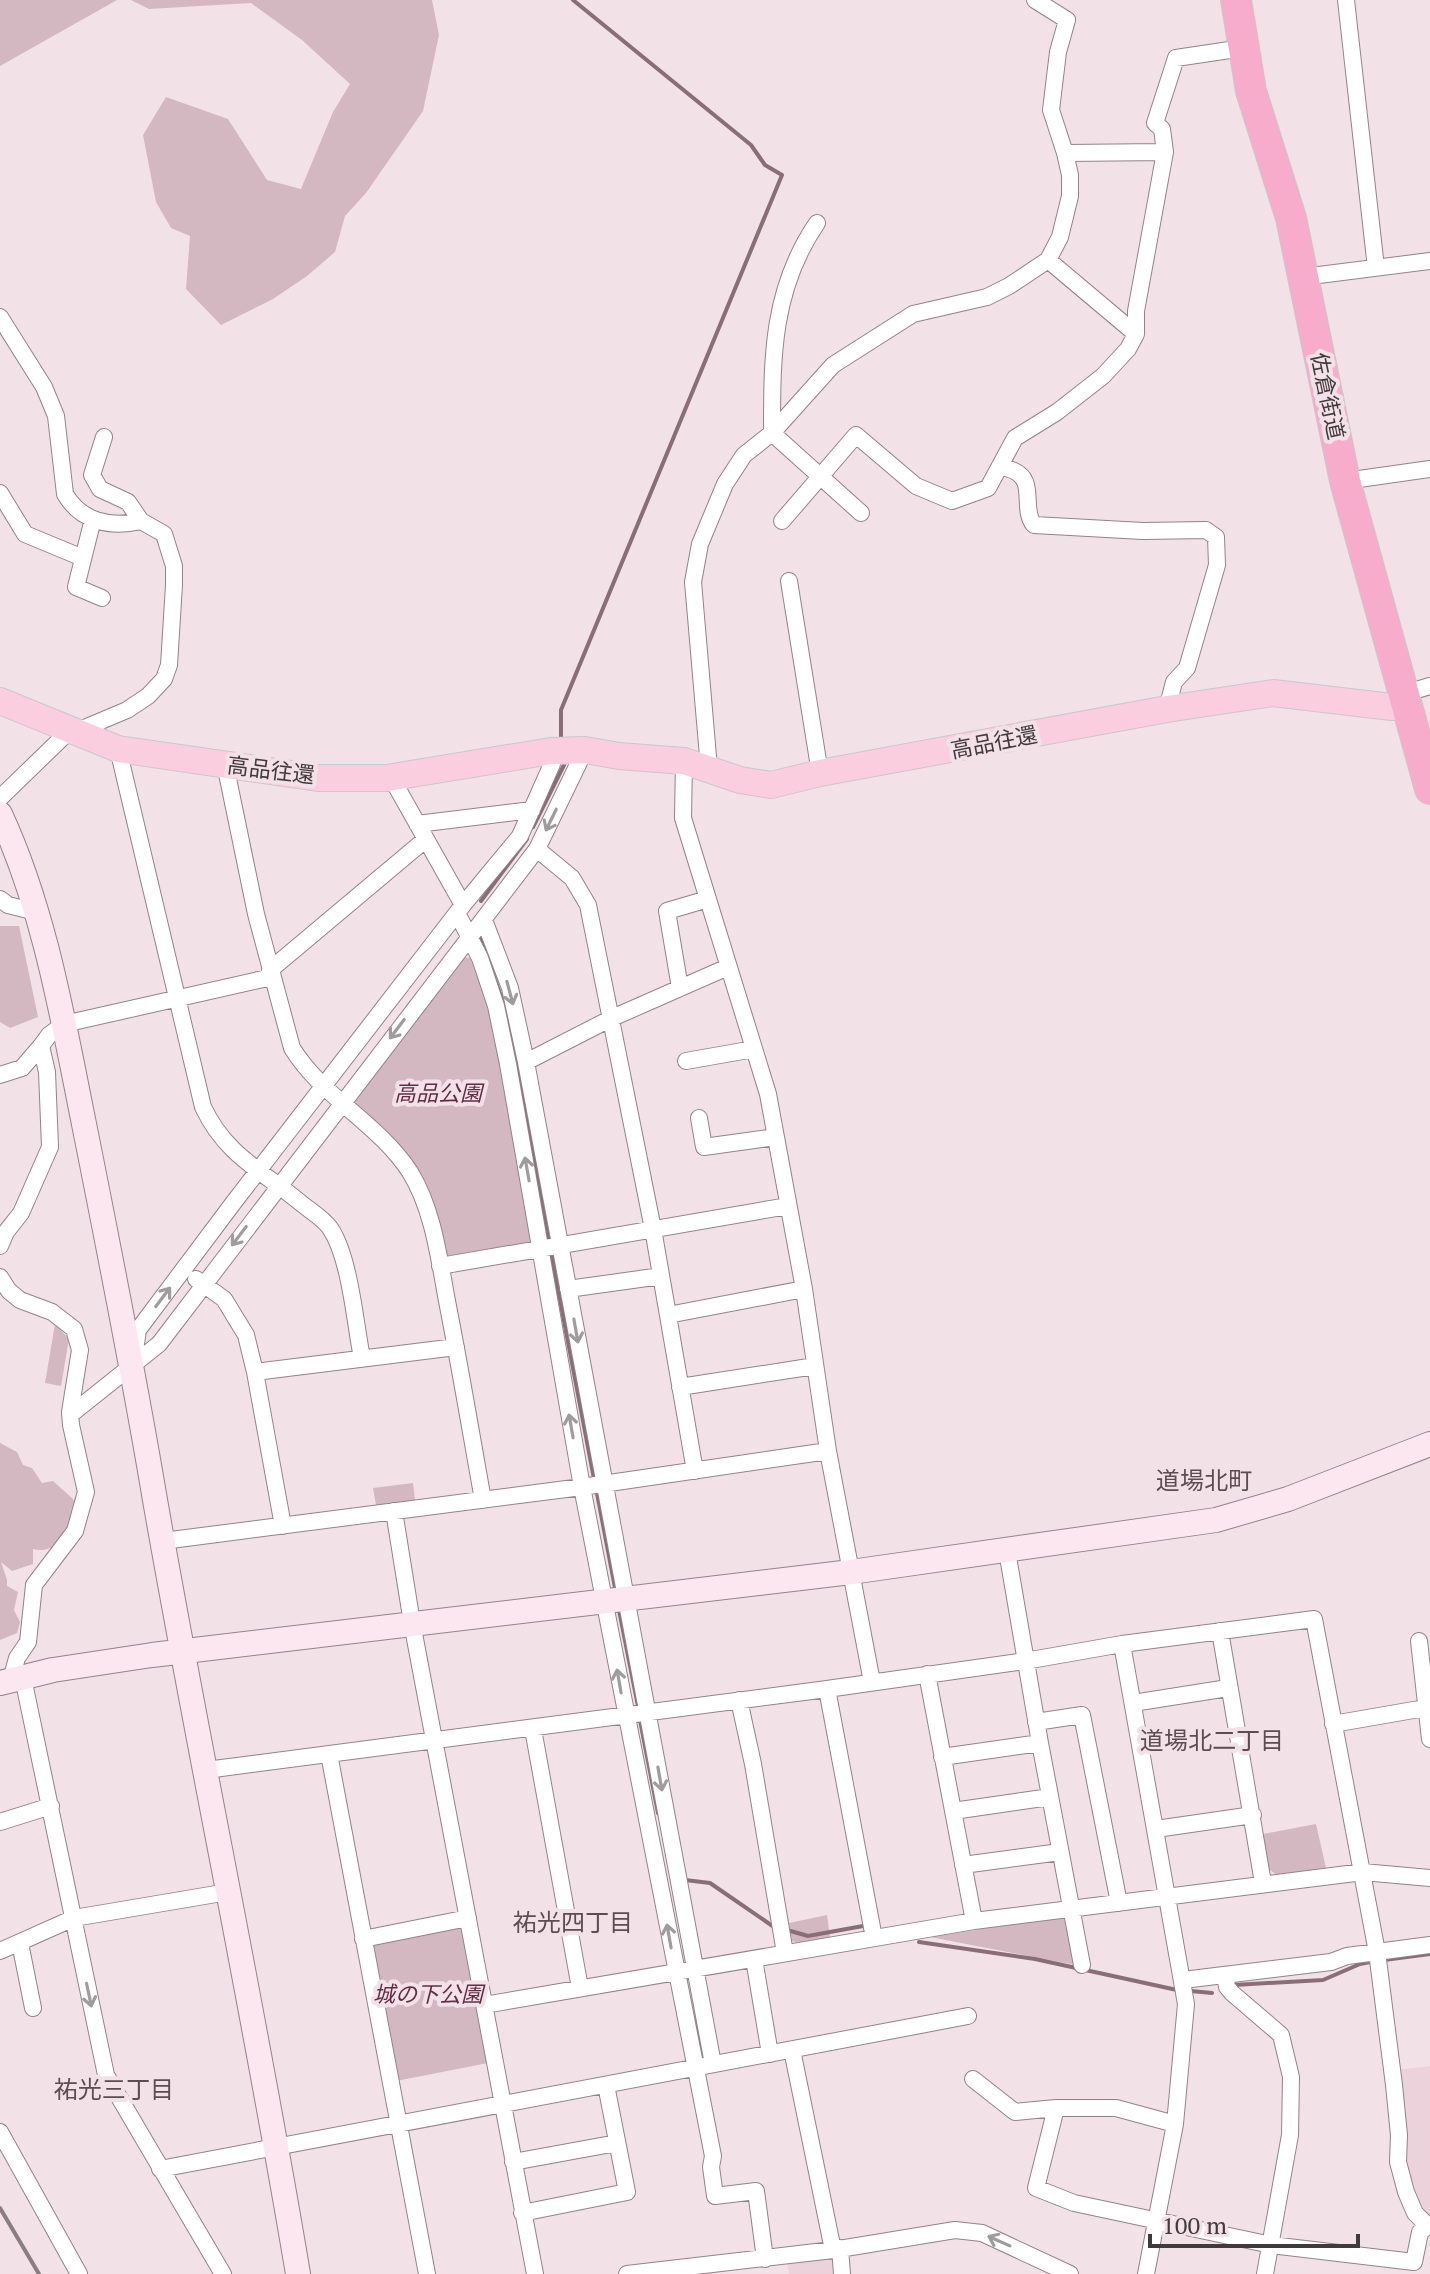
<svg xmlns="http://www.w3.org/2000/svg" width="1430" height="2274" font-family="'PT Serif','Noto Sans JP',serif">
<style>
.built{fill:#ecd2db}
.green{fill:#d3b8c2}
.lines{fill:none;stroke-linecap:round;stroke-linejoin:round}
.stream{stroke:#896e78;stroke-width:4}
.street-casing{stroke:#938389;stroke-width:18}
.secondary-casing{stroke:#938389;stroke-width:26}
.primary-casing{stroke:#cac8c9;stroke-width:28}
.highway-casing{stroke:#cac8c9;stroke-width:32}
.street{stroke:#fff;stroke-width:16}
.secondary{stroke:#fce6ef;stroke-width:24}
.primary{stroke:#facddf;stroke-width:26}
.highway{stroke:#f6acca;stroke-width:30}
.rail{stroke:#897e82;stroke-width:4}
.oneway{stroke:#a09c9e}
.labels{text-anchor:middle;stroke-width:8;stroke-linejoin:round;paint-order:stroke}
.street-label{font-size:22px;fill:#413a3d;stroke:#f3e1e8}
.park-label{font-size:22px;font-style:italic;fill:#602e44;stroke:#f3e1e8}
.neighbourhood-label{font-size:24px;fill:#5b4d52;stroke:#f3e1e8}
</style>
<rect width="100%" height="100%" fill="#f3e1e8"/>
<path class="built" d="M 1430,2066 L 1430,2218 L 1410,2196 L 1397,2070 Z
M 832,2254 L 838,2274 L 789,2274 L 787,2259 Z"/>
<path class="green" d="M 0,0 L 117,0 L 0,66 Z
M 131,0 L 432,0 L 439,35 L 423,111 L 366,193 L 345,216 L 335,252 L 307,276 L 273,299 L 221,325 L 186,289 L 190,236 L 171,228 L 156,202 L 143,135 L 166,97 L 228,119 L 267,180 L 301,189 L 333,112 L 350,84 L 302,40 L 251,3 L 149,9 Z
M 0,926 L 19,926 L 38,1017 L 10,1028 L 0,1022 Z
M 459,957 L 474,958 L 490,1007 L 534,1245 L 445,1259 L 431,1203 L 349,1101 Z
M 55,1324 L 69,1339 L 61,1386 L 45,1383 Z
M 0,1443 L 17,1452 L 23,1465 L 32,1468 L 42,1483 L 53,1481 L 73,1499 L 77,1507 C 67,1527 59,1556 33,1549 L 33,1564 L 12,1571 L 1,1562 L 7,1580 L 7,1586 L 18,1592 L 14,1610 L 20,1622 L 17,1633 L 0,1640 Z
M 413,1483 L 415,1500 L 376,1505 L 373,1488 Z
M 1316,1824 L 1326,1868 L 1277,1875 L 1267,1868 L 1263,1834 Z
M 827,1915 L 830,1937 L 799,1943 L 792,1941 L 789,1923 Z
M 1061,1917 L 1068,1923 L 1076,1965 L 930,1937 Z
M 464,1925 L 488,2063 L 396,2081 L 371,1945 Z"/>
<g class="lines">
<path class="stream" d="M 561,743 L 561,710 L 782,175 L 765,165 L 751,145 L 573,0
M 533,827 L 564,765 L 563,759
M 481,901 L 527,839
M 480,938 L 508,1016 L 549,1243
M 551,1252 L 594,1479
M 596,1488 L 616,1593
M 619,1610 L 639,1711
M 640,1720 L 658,1813
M 685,1880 L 710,1883 L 774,1927
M 787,1930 L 808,1936 L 863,1926
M 919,1942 L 1035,1959 L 1177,1990
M 1384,1960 L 1430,1954
M 1234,1985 L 1323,1980 L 1360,1964 L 1376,1961
M 1191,1991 L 1212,1993"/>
<defs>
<path id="street" d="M 1346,0 L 1376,268
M 1065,153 L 1165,152
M 817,223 C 772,289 772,356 772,433 L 861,513
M 1048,260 L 1136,334
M 1303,277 L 1430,261
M 0,317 L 44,387 L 56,416 L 65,494 C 81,522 111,528 141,521 L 164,534 L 174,566 L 174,585 L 169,665 L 164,679 L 148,696 L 127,710 L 63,737 L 0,798
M 104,437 L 92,475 L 100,489 L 128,502 L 141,521
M 1000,466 C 1006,468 1015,470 1019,474 C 1034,485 1022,511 1034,525 L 1143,531 L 1206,530 L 1216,537 L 1217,565 L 1187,668 L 1174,682 L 1167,709
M 1345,481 L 1430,469
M 0,493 L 25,534 L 83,558
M 93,519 L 76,587 L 102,598
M 782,521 L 856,435 L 916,486 L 952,501 L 988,488 L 1015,438 L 1057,412 L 1103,376 L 1128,349 L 1136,334 L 1136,311 L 1165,152 L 1162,129 L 1155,123 L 1176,58 L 1243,48
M 789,581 L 820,773
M 1403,694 L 1430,686
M 118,749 L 203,1107 C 226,1156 263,1171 302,1204 C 311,1211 324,1219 330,1228 C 350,1257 355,1323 362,1358
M 684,761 L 683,818 L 768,1094 L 804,1289 L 828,1451 L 872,1682
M 225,764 L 256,914 L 292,1048 C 322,1097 378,1123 410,1172 C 433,1209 439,1258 447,1301 C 460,1367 471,1433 483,1500
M 709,768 L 693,582 L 700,544 L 725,484 L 744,455 L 772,433 L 833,365 L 913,314 L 987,297 L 1009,286 L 1048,260 L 1060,237 L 1070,196 L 1070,175 L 1065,153 L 1051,110 L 1058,52 L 1067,20 L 1035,0
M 391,777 L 463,905
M 417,824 L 532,810
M 537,849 L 572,878 L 588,905 L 653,1229 L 695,1471
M 0,899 L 8,905 L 36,912
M 457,913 L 480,958 L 496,1006 L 508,1064 L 582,1487 L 713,2156 L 711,2167 L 715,2196 L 756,2191 L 765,2259
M 484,920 L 510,988 L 526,1062 L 713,2064
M 270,970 L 426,839
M 680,988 L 667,911 L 708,899
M 686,1061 L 754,1049
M 526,1062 L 612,1018 L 728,967
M 0,1075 L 22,1068 L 41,1046
M 699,1118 L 704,1147 L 775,1137
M 0,1246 L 6,1232 L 21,1213 L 50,1147 L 47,1072 L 41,1046 L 49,1035 L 64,1024 L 272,977
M 440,1266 L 788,1206
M 0,1277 L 9,1291 L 20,1300 L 52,1312 L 74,1329 L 80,1350 L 70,1412 L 71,1425 L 86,1492 L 75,1531 L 34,1585 L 28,1642 L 17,1658 L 11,1680
M 196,1279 L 224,1299 L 246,1335 L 255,1372 L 283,1526
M 568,1289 L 661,1276
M 668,1315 L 804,1289
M 134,1357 L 138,1330 L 234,1202 L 463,905 L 520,836 L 552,764 L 551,751
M 255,1372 L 456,1347
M 680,1387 L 815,1366
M 70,1415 L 159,1344 L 537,849 L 585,750
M 394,1511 L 412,1623 L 535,2274
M 163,1541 L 582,1487 L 828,1451
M 1007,1551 L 1040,1743 L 1082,1965
M 1220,1631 L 1263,1883
M 1419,1641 L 1430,1739
M 1122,1644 L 1186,2004 L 1175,2124 L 1146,2274
M 927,1674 L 974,1921
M 23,1678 L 106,2075 L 223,2274
M 827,1689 L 874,1938
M 739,1700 L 753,1764 L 785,1953
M 1133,1703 L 1228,1688
M 1036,1722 L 1082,1715 L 1119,1903
M 1333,1724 L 1425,1708
M 533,1729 L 580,1988
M 329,1754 L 427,2274
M 942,1757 L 1040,1743
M 206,1770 L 827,1689 L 1025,1661 L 1122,1644 L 1314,1619 L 1377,1952 L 1394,2085 L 1399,2135 L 1398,2162 L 1406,2192 L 1415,2213 L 1428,2226
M 953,1811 L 1050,1797
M 0,1822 L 51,1806
M 1156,1829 L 1253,1815
M 963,1865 L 1060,1852
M 363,1939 L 468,1918
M 20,1943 L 33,2008
M 0,1951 L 74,1918 L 228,1892
M 754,1959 L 770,2054
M 1225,1976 L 1227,1987 L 1232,1993 L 1281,2035 L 1291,2077 L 1290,2135 L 1265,2274
M 1183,1980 L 1331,1962 L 1347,1956 L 1430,1945
M 484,2005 L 974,1921 L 1363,1872 L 1430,1878
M 792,2050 L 833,2250
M 973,2079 L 1015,2112 L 1056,2108 L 1116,2108 L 1175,2124
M 1056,2108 L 1036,2188 L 1074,2203 L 1271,2245 L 1414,2262 L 1420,2232 L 1430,2225
M 0,2132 L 79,2274
M 513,2162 L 617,2143
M 160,2169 L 968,2016
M 522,2213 L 627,2192 L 606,2085
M 840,2248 L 842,2274
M 627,2274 L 833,2250 L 955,2230 L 982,2233 L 1070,2274"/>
<path id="secondary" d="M 0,814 C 45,911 63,1020 84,1124 C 109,1249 134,1374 155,1500 C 200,1758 255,2015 298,2274
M 0,1683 L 53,1670 L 152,1655 L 851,1572 L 1216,1520 L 1288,1499 L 1430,1444"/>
<path id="primary" d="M 0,701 L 118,749 L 318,778 L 387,778 L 551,751 L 585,750 L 619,756 L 684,761 L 740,780 L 771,785 L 820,773 L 1167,709 L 1273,693 L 1392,707 L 1406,706"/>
<path id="highway" d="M 1236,0 L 1251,91 L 1291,218 L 1345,481 L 1430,789"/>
</defs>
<use href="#street" class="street-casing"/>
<use href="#secondary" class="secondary-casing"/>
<use href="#primary" class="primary-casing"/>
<use href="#highway" class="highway-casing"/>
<use href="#street" class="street"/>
<use href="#secondary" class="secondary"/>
<use href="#primary" class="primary"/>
<use href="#highway" class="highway"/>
<path class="rail" d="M 0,2208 L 39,2274"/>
</g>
<defs><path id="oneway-shaft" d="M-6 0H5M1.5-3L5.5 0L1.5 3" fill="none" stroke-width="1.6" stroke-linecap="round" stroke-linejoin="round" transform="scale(2)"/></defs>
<g class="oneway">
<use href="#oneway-shaft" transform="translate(551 820) rotate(116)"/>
<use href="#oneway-shaft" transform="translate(510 993) rotate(75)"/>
<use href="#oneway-shaft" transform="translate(397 1029) rotate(127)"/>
<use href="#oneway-shaft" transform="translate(527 1169) rotate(-100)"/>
<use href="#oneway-shaft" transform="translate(239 1236) rotate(127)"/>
<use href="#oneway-shaft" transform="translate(163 1297) rotate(-53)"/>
<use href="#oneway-shaft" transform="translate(576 1331) rotate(80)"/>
<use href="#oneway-shaft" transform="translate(571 1426) rotate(-100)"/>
<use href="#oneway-shaft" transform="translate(619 1681) rotate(-100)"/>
<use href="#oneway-shaft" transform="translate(660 1779) rotate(80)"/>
<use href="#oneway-shaft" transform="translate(669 1936) rotate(-100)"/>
<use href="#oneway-shaft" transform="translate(89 1995) rotate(78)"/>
<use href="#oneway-shaft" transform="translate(999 2241) rotate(-156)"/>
</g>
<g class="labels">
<g class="street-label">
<text transform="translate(1328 396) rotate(78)" y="8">佐倉街道</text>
<text transform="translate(994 742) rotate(-11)" y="8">高品往還</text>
<text transform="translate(271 770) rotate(7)" y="8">高品往還</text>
</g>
<g class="park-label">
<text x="438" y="1101">高品公園</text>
<text x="428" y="2002">城の下公園</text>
</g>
<g class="neighbourhood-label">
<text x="1204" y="1489">道場北町</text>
<text x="1212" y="1749">道場北二丁目</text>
<text x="573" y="1931">祐光四丁目</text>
<text x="114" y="2098">祐光三丁目</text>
</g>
</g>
<path d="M1150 2234v12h208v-12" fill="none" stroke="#413a3d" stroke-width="4"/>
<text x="1162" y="2234" font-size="24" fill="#413a3d" stroke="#f3e1e8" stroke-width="6" paint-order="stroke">100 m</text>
</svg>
